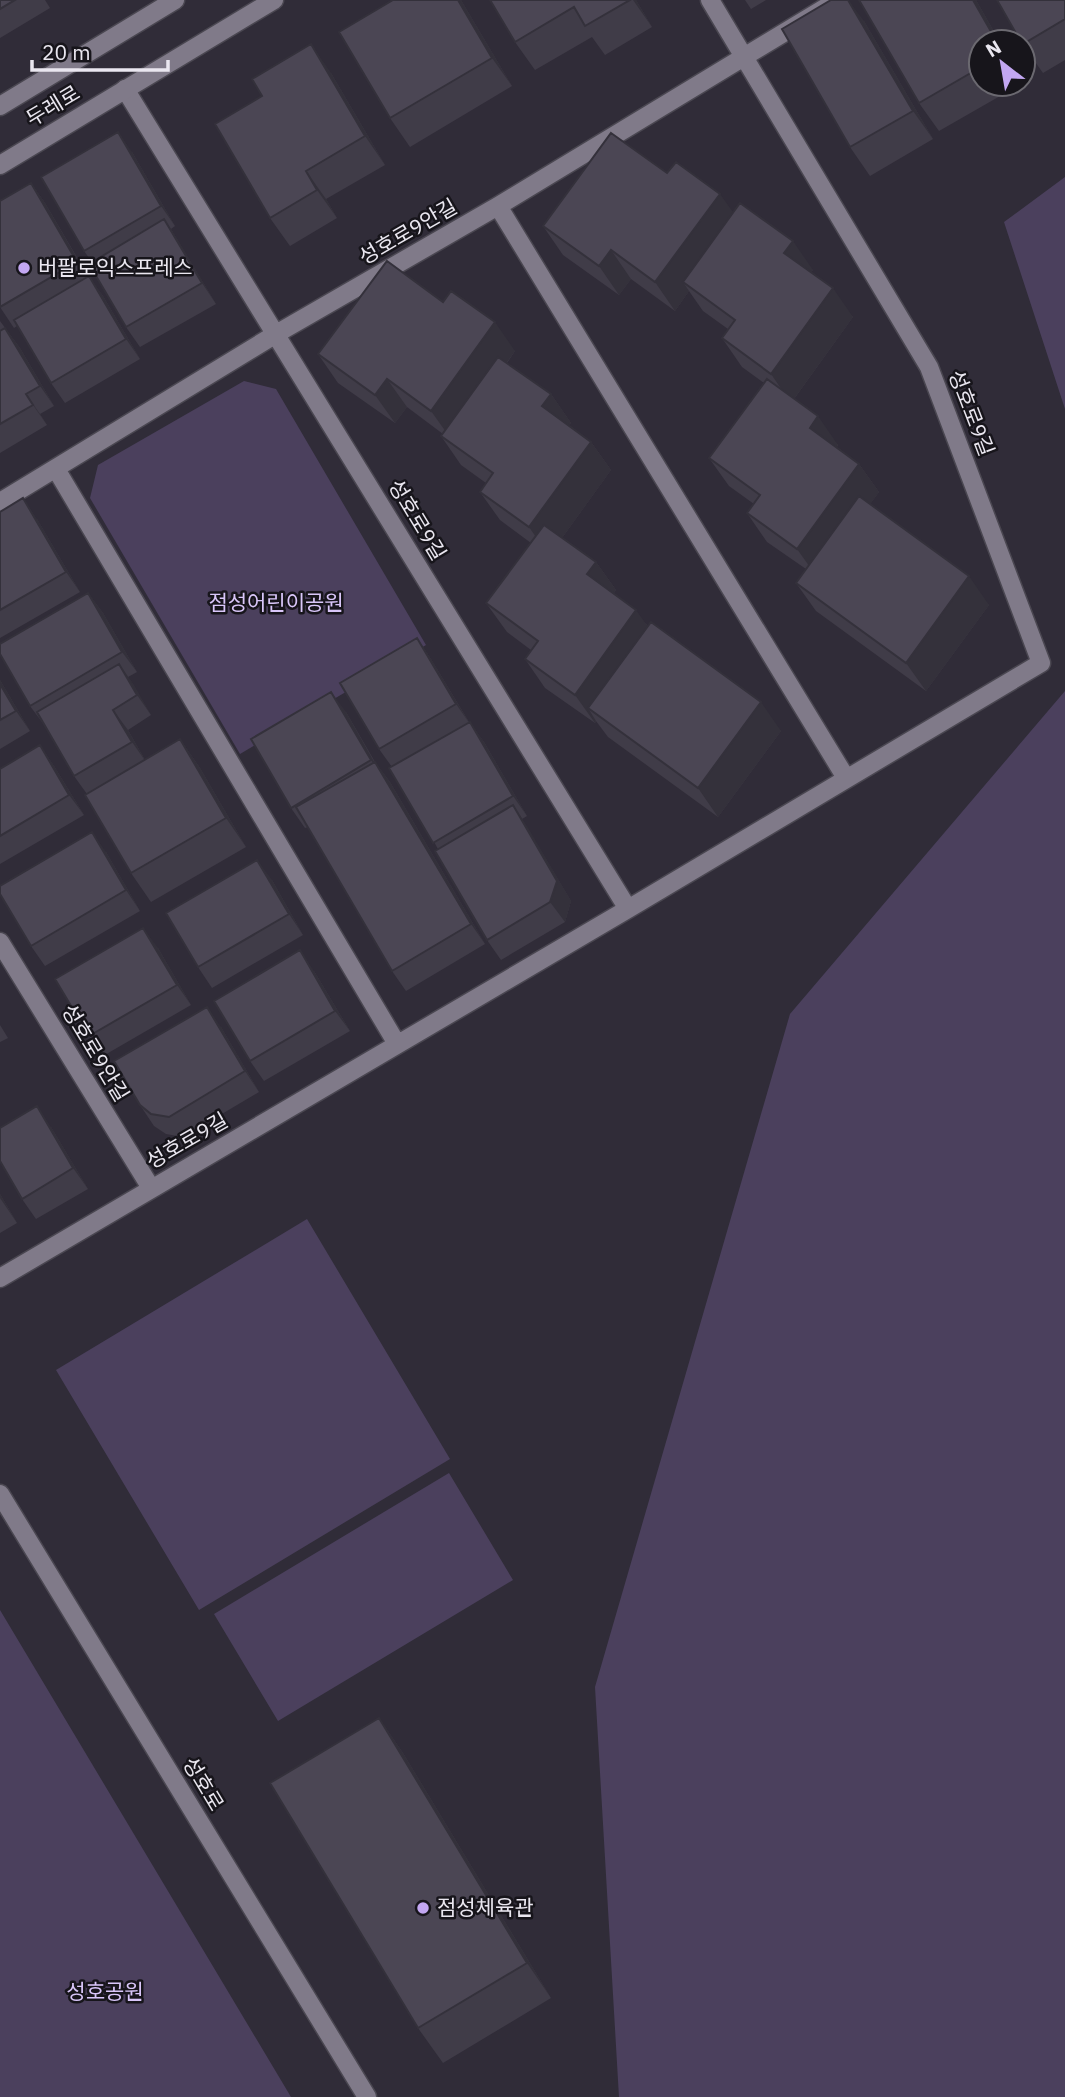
<svg xmlns="http://www.w3.org/2000/svg" width="1065" height="2097" font-family="'IBM Plex Sans','Noto Sans KR',sans-serif">
<style>
.green{fill:#4b405d}
.lines{fill:none;stroke-linecap:round;stroke-linejoin:round}
.minor-casing{stroke:#4a4751;stroke-width:21}
.tertiary-casing{stroke:#4a4751;stroke-width:21}
.minor{stroke:#807a89;stroke-width:18}
.tertiary{stroke:#807a89;stroke-width:18}
.wall{fill:#403c48}
.shaded-wall{fill:#34313b}
.building{fill:#4b4654;stroke:#34313b;stroke-width:2}
.poi-dot{fill:#c3a7f2;stroke:#17151b;stroke-width:2.5}
.labels{text-anchor:middle;stroke-width:5;stroke-linejoin:round;paint-order:stroke}
.street-label{font-size:21px;fill:#eae7f0;stroke:#17151b}
.poi-label{font-size:21px;fill:#eae7f0;stroke:#17151b;text-anchor:start}
.park-label{font-size:21px;fill:#d9c6f9;stroke:#17151b}
</style>
<rect width="100%" height="100%" fill="#302c38"/>
<path class="green" d="M 1065,177 L 1065,409 L 1004,222 Z
M 244,381 L 276,389 L 426,645 L 240,754 L 90,498 L 98,465 Z
M 1065,691 L 1065,2097 L 619,2097 L 595,1687 L 790,1014 Z
M 307,1219 L 450,1459 L 199,1610 L 56,1370 Z
M 449,1473 L 513,1580 L 278,1721 L 214,1614 Z
M 0,1610 L 291,2097 L 0,2097 Z"/>
<g class="lines">
<defs>
<path id="minor" d="M 125,89 L 628,909
M 498,206 L 846,778
M 56,469 L 397,1044
M 0,502 L 276,334 L 498,206 L 838,0
M 0,942 L 151,1188
M 0,1278 L 628,909 L 1041,663 L 929,367 L 710,0"/>
<path id="tertiary" d="M 0,106 L 175,0
M 0,165 L 274,0
M 0,1494 L 367,2097"/>
</defs>
<use href="#minor" class="minor-casing"/>
<use href="#tertiary" class="tertiary-casing"/>
<use href="#minor" class="minor"/>
<use href="#tertiary" class="tertiary"/>
</g>
<path class="wall" d="M 0,0 L 45,0 L 50,8 L 0,38 Z
M 461,0 L 512,86 L 410,147 L 390,118 Z
M 490,0 L 636,0 L 652,27 L 605,55 L 592,37 L 535,70 L 515,42 Z
M 745,0 L 766,0 L 751,9 Z
M 859,0 L 976,0 L 1000,42 L 981,42 L 981,84 L 1021,84 L 939,131 L 919,103 Z
M 1065,0 L 1065,60 L 1043,73 L 1023,45 L 1023,42 Z
M 864,21 L 933,139 L 870,176 L 850,147 Z
M 331,73 L 385,165 L 326,199 L 337,218 L 290,246 L 270,218 Z
M 132,152 L 175,226 L 171,229 L 216,304 L 140,347 L 126,327 L 92,262 L 84,251 Z
M 667,173 L 733,213 L 813,270 L 811,272 L 853,317 L 794,399 L 838,445 L 837,447 L 859,464 L 879,492 L 870,504 L 989,605 L 926,691 L 816,611 L 796,583 L 806,569 L 767,542 L 747,513 L 754,504 L 729,486 L 709,458 L 764,383 L 742,367 L 722,338 L 728,329 L 703,311 L 689,291 L 675,311 L 631,279 L 619,295 L 563,255 L 543,226 Z
M 31,183 L 45,203 L 88,276 L 103,296 L 140,359 L 65,403 L 51,383 L 17,326 L 14,328 L 0,307 Z
M 443,302 L 515,351 L 507,363 L 551,394 L 571,423 L 569,425 L 591,442 L 611,470 L 562,538 L 596,562 L 616,590 L 614,593 L 648,626 L 781,731 L 718,817 L 608,737 L 596,721 L 595,723 L 545,688 L 525,659 L 531,650 L 507,632 L 486,603 L 531,543 L 500,520 L 480,492 L 486,483 L 461,465 L 441,436 L 443,434 L 407,407 L 395,423 L 338,383 L 318,354 Z
M 0,321 L 20,348 L 54,406 L 40,414 L 47,425 L 0,453 Z
M 0,512 L 37,519 L 80,592 L 0,638 Z
M 88,593 L 103,613 L 137,672 L 128,677 L 151,715 L 128,730 L 145,760 L 180,739 L 200,768 L 246,847 L 151,902 L 131,873 L 87,794 L 74,776 L 45,726 L 30,706 Z
M 417,638 L 431,659 L 469,722 L 484,742 L 527,816 L 522,819 L 571,901 L 565,922 L 501,960 L 487,940 L 438,849 L 392,767 L 379,749 Z
M 0,680 L 30,731 L 0,749 Z
M 346,712 L 375,762 L 390,782 L 485,944 L 406,991 L 392,971 L 308,827 L 305,828 L 291,808 Z
M 40,745 L 54,766 L 84,815 L 0,864 L 0,769 Z
M 106,852 L 140,911 L 45,966 L 31,946 Z
M 272,880 L 303,935 L 212,988 L 198,967 Z
M 158,948 L 191,1005 L 103,1056 L 89,1036 Z
M 314,971 L 350,1031 L 264,1081 L 250,1061 Z
M 0,1025 L 8,1038 L 0,1042 Z
M 221,1027 L 259,1092 L 183,1137 L 166,1134 L 154,1126 L 140,1105 Z
M 51,1127 L 88,1189 L 36,1219 L 22,1199 Z
M 0,1194 L 17,1223 L 0,1233 Z
M 379,1718 L 403,1753 L 551,1998 L 443,2063 L 418,2028 Z"/>
<path class="shaded-wall" d="M 458,0 L 461,0 L 512,86 L 492,58 Z
M 633,0 L 636,0 L 652,27 Z
M 848,0 L 864,21 L 933,139 L 913,111 Z
M 973,0 L 976,0 L 1000,42 L 997,42 Z
M 311,44 L 331,73 L 385,165 L 365,136 Z
M 118,132 L 132,152 L 175,226 L 161,206 Z
M 306,171 L 326,199 L 337,218 L 317,190 Z
M 31,183 L 45,203 L 91,282 L 77,262 Z
M 720,194 L 740,222 L 683,282 L 689,291 L 675,311 L 655,282 Z
M 164,219 L 178,240 L 216,304 L 202,283 Z
M 793,241 L 813,270 L 804,282 L 784,253 Z
M 611,250 L 631,279 L 619,295 L 599,266 Z
M 89,276 L 103,296 L 140,359 L 126,339 Z
M 833,288 L 853,317 L 791,403 L 771,374 Z
M 495,322 L 515,351 L 451,439 L 431,411 Z
M 5,328 L 20,348 L 54,406 L 40,386 Z
M 387,379 L 407,407 L 395,423 L 375,395 Z
M 26,394 L 40,414 L 47,425 L 33,405 Z
M 551,394 L 571,423 L 562,435 L 542,406 Z
M 818,416 L 838,445 L 830,456 L 810,428 Z
M 591,442 L 611,470 L 549,556 L 529,527 Z
M 859,464 L 879,492 L 817,577 L 797,549 Z
M 23,498 L 37,519 L 80,592 L 66,572 Z
M 596,562 L 616,590 L 607,602 L 587,574 Z
M 969,576 L 989,605 L 926,691 L 906,663 Z
M 88,593 L 103,613 L 137,672 L 122,652 Z
M 636,610 L 656,638 L 588,708 L 596,721 L 595,723 L 575,695 Z
M 417,638 L 431,659 L 470,724 L 456,704 Z
M 119,664 L 134,685 L 151,715 L 137,695 Z
M 0,680 L 30,731 L 16,711 L 0,684 Z
M 331,692 L 346,712 L 385,781 L 371,760 Z
M 761,702 L 781,731 L 718,817 L 698,788 Z
M 113,710 L 128,730 L 146,762 L 132,742 Z
M 470,722 L 484,742 L 527,816 L 513,796 Z
M 180,739 L 200,768 L 246,847 L 226,818 Z
M 40,745 L 54,766 L 84,815 L 69,795 Z
M 375,762 L 390,782 L 485,944 L 471,924 Z
M 513,805 L 527,826 L 571,901 L 565,922 L 550,902 Z
M 92,832 L 106,852 L 140,911 L 126,890 Z
M 257,860 L 272,880 L 303,935 L 289,914 Z
M 143,928 L 158,948 L 191,1005 L 177,985 Z
M 300,950 L 314,971 L 350,1031 L 335,1011 Z
M 207,1007 L 221,1027 L 259,1092 L 245,1071 Z
M 37,1106 L 51,1127 L 88,1189 L 73,1168 Z
M 0,1194 L 17,1223 L 0,1198 Z
M 379,1718 L 403,1753 L 551,1998 L 527,1963 Z"/>
<path class="building" d="M 0,0 L 15,0 L 0,9 Z
M 393,0 L 458,0 L 492,58 L 390,118 L 339,32 Z
M 490,0 L 630,0 L 585,26 L 574,7 L 515,42 Z
M 831,0 L 848,0 L 913,111 L 850,147 L 782,29 Z
M 859,0 L 973,0 L 997,42 L 981,42 L 981,67 L 919,103 Z
M 997,0 L 1065,0 L 1065,19 L 1023,44 L 1023,42 L 1021,42 Z
M 311,44 L 365,136 L 306,171 L 317,190 L 270,218 L 215,124 L 262,96 L 252,79 Z
M 118,132 L 161,206 L 84,251 L 41,177 Z
M 611,133 L 667,173 L 676,162 L 720,194 L 655,282 L 611,250 L 599,266 L 543,226 Z
M 31,183 L 77,262 L 0,307 L 0,201 Z
M 740,203 L 793,241 L 784,253 L 833,288 L 771,374 L 722,338 L 735,320 L 683,282 Z
M 164,219 L 202,283 L 126,327 L 89,264 Z
M 387,261 L 443,302 L 451,291 L 495,322 L 431,411 L 387,379 L 375,395 L 318,354 Z
M 89,276 L 126,339 L 51,383 L 14,320 Z
M 5,328 L 40,386 L 26,394 L 33,405 L 0,424 L 0,331 Z
M 498,357 L 551,394 L 542,406 L 591,442 L 529,527 L 480,492 L 493,473 L 441,436 Z
M 767,379 L 818,416 L 810,428 L 859,464 L 797,549 L 747,513 L 760,495 L 709,458 Z
M 859,496 L 969,576 L 906,663 L 796,583 Z
M 23,498 L 66,572 L 0,610 L 0,512 Z
M 544,525 L 596,562 L 587,574 L 636,610 L 575,695 L 525,659 L 538,641 L 486,603 Z
M 88,593 L 122,652 L 30,706 L 0,654 L 0,644 Z
M 651,622 L 761,702 L 698,788 L 588,708 Z
M 417,638 L 456,704 L 379,749 L 340,683 Z
M 119,664 L 137,695 L 113,710 L 132,742 L 74,776 L 37,712 Z
M 0,684 L 16,711 L 0,720 Z
M 331,692 L 371,760 L 291,808 L 251,739 Z
M 470,722 L 513,796 L 433,843 L 389,768 Z
M 180,739 L 226,818 L 131,873 L 85,795 Z
M 40,745 L 69,795 L 0,836 L 0,769 Z
M 375,762 L 471,924 L 392,971 L 296,807 Z
M 513,805 L 557,881 L 550,902 L 487,940 L 435,851 Z
M 92,832 L 126,890 L 31,946 L 0,894 L 0,886 Z
M 257,860 L 289,914 L 198,967 L 166,913 Z
M 143,928 L 177,985 L 89,1036 L 55,979 Z
M 300,950 L 335,1011 L 250,1061 L 214,1001 Z
M 207,1007 L 245,1071 L 169,1117 L 151,1114 L 140,1105 L 114,1061 Z
M 37,1106 L 73,1168 L 22,1199 L 0,1161 L 0,1128 Z
M 379,1718 L 527,1963 L 418,2028 L 270,1783 Z"/>
<g class="poi-dot">
<circle cx="24" cy="268" r="7"/>
<circle cx="423" cy="1908" r="7"/>
</g>
<g class="labels">
<g class="street-label">
<text transform="translate(53 106) rotate(-31)" y="7">두레로</text>
<text transform="translate(408 232) rotate(-30)" y="7">성호로9안길</text>
<text transform="translate(971 413) rotate(69)" y="7">성호로9길</text>
<text transform="translate(417 520) rotate(59)" y="7">성호로9길</text>
<text transform="translate(95 1053) rotate(59)" y="7">성호로9안길</text>
<text transform="translate(187 1141) rotate(-30)" y="7">성호로9길</text>
<text transform="translate(203 1784) rotate(59)" y="7">성호로</text>
</g>
<g class="poi-label">
<text x="38" y="275">버팔로익스프레스</text>
<text x="437" y="1915">점성체육관</text>
</g>
<g class="park-label">
<text x="276" y="610">점성어린이공원</text>
<text x="105" y="1999">성호공원</text>
</g>
</g>
<g transform="translate(1002 63) rotate(329)"><circle r="33" fill="#17151b" stroke="#6b6970" stroke-width="2"/>
<path d="M0-5L12 26L0 18L-12 26Z" fill="#c3a7f2"/>
<text y="-10" font-size="19" font-weight="bold" text-anchor="middle" fill="#eae7f0">N</text>
</g>
<path d="M32 60v10h136v-10" fill="none" stroke="#eae7f0" stroke-width="3.5"/>
<text x="42" y="60" font-size="21" fill="#eae7f0" stroke="#17151b" stroke-width="5" paint-order="stroke">20 m</text>
</svg>
